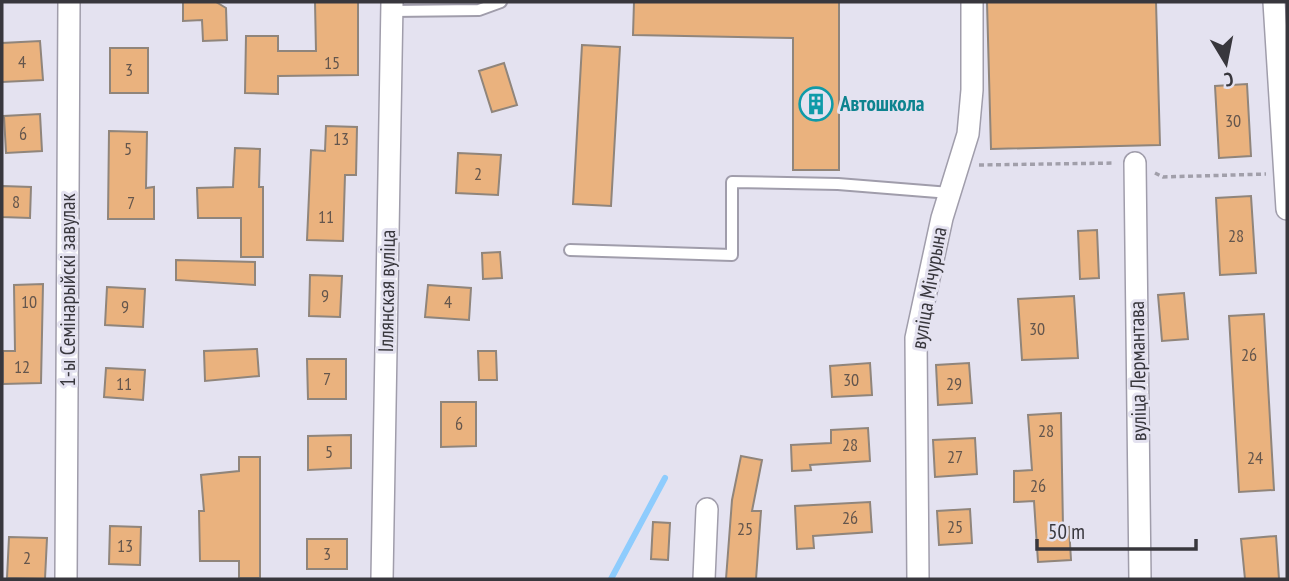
<svg xmlns="http://www.w3.org/2000/svg" width="1289" height="581" font-family="'PT Sans Narrow',sans-serif">
<style>
.lines{fill:none;stroke-linecap:round;stroke-linejoin:round}
.stream{stroke:#8eccfd;stroke-width:6}
.building{fill:#eab27e;stroke:#90857b;stroke-width:2}
.lane-casing{stroke:#a09dab;stroke-width:14}
.street-casing{stroke:#a09dab;stroke-width:24}
.path{stroke:#a19faa;stroke-width:3.5;stroke-dasharray:5 3.5;stroke-linecap:butt}
.lane{stroke:#fff;stroke-width:10}
.street{stroke:#fff;stroke-width:21}
.labels{text-anchor:middle;stroke-width:6;stroke-linejoin:round;paint-order:stroke}
.number-label{font-size:18px;fill:#64564d}
.culture-label{font-size:21px;font-weight:bold;fill:#0d838f;stroke:#e4e2f0;text-anchor:start}
.street-label{font-size:21px;fill:#38373d;stroke:#e4e2f0}
</style>
<rect width="100%" height="100%" fill="#e4e2f0"/>
<g class="lines">
<path class="stream" d="M 611,579 L 665,478"/>
</g>
<path class="building" d="M 183,2 L 216,2 L 226,8 L 227,40 L 203,41 L 202,20 L 183,21 Z
M 315,2 L 358,2 L 358,75 L 278,76 L 278,94 L 245,93 L 246,36 L 278,36 L 278,51 L 316,51 Z
M 634,2 L 839,2 L 839,170 L 793,170 L 793,38 L 633,35 Z
M 987,2 L 1156,2 L 1160,145 L 991,149 Z
M 40,41 L 43,80 L 2,82 L 2,43 Z
M 582,45 L 620,47 L 611,206 L 573,204 Z
M 110,48 L 148,48 L 148,93 L 110,93 Z
M 504,63 L 517,105 L 492,112 L 479,71 Z
M 1247,84 L 1251,156 L 1219,158 L 1215,86 Z
M 40,114 L 42,151 L 6,153 L 4,116 Z
M 326,126 L 357,127 L 356,175 L 345,175 L 343,241 L 307,240 L 311,150 L 325,151 Z
M 109,131 L 147,132 L 146,188 L 154,187 L 154,219 L 108,219 Z
M 235,148 L 260,149 L 259,187 L 263,187 L 263,257 L 241,257 L 241,218 L 198,218 L 197,188 L 233,187 Z
M 458,153 L 501,155 L 498,195 L 456,193 Z
M 2,186 L 31,187 L 30,218 L 2,217 Z
M 1251,196 L 1256,273 L 1220,275 L 1216,198 Z
M 1097,230 L 1099,278 L 1080,279 L 1078,231 Z
M 500,252 L 502,278 L 483,279 L 482,253 Z
M 176,260 L 255,262 L 255,285 L 176,280 Z
M 310,275 L 342,276 L 340,317 L 309,316 Z
M 43,284 L 41,383 L 3,384 L 3,351 L 15,351 L 14,285 Z
M 428,285 L 471,288 L 469,320 L 425,317 Z
M 107,287 L 145,289 L 143,327 L 105,325 Z
M 1184,293 L 1188,339 L 1162,341 L 1158,295 Z
M 1074,296 L 1078,358 L 1022,360 L 1018,299 Z
M 1264,314 L 1274,490 L 1239,492 L 1229,316 Z
M 257,349 L 259,376 L 205,381 L 204,351 Z
M 478,351 L 496,351 L 497,380 L 479,380 Z
M 307,359 L 346,359 L 346,399 L 308,399 Z
M 870,363 L 872,395 L 832,397 L 830,366 Z
M 969,363 L 972,403 L 938,405 L 936,365 Z
M 106,368 L 145,370 L 143,400 L 104,397 Z
M 441,402 L 476,402 L 476,446 L 441,447 Z
M 1061,413 L 1063,528 L 1069,527 L 1071,560 L 1038,562 L 1034,501 L 1014,502 L 1014,471 L 1032,470 L 1028,415 Z
M 868,428 L 870,461 L 810,465 L 811,470 L 792,471 L 791,445 L 831,443 L 831,430 Z
M 351,435 L 351,468 L 308,470 L 308,436 Z
M 975,438 L 977,474 L 935,477 L 933,440 Z
M 741,456 L 762,460 L 752,511 L 761,511 L 756,579 L 726,579 L 732,500 Z
M 239,457 L 260,457 L 260,578 L 239,578 L 239,561 L 200,561 L 199,511 L 204,511 L 201,475 L 239,471 Z
M 870,502 L 872,532 L 813,536 L 814,548 L 797,549 L 795,506 Z
M 970,509 L 972,543 L 939,545 L 937,511 Z
M 653,522 L 670,523 L 668,560 L 651,559 Z
M 110,526 L 141,527 L 140,565 L 109,564 Z
M 1276,536 L 1279,579 L 1245,579 L 1241,539 Z
M 9,537 L 47,538 L 45,579 L 7,578 Z
M 307,539 L 347,539 L 347,569 L 307,569 Z"/>
<g class="lines">
<defs>
<path id="lane" d="M 392,11 L 479,10 L 501,2
M 570,250 L 732,255 L 732,182 L 838,184 L 950,193"/>
<path id="street" d="M 1274,2 L 1287,209
M 1135,163 L 1140,579
M 66,579 L 69,2
M 382,579 L 392,2
M 704,579 L 707,509
M 918,579 L 916,338 L 942,218 L 968,134 L 972,90 L 972,2"/>
</defs>
<use href="#lane" class="lane-casing"/>
<use href="#street" class="street-casing"/>
<path class="path" d="M 979,165 L 1115,163
M 1155,173 L 1163,177 L 1266,174"/>
<use href="#lane" class="lane"/>
<use href="#street" class="street"/>
</g>
<defs>
<symbol id="building-ring" viewBox="-11 -11 22 22"><circle r="9.5" fill="#e4e2f0" stroke="#0f9aa8" stroke-width="1.5"/><path d="M-4-6H4V6H1V3H-1V6H-4ZM-2.5-4.3h1.7v1.8h-1.7ZM.8-4.3h1.7v1.8H.8ZM-2.5-1h1.7V.8h-1.7ZM.8-1h1.7V.8H.8Z" fill="#0f9aa8"/></symbol>
</defs>
<g fill-rule="evenodd">
<use href="#building-ring" x="797" y="85" width="38" height="38"/>
</g>
<g class="labels">
<g class="number-label">
<text x="22" y="68">4</text>
<text x="332" y="69">15</text>
<text x="129" y="76">3</text>
<text x="1233" y="127">30</text>
<text x="23" y="140">6</text>
<text x="341" y="145">13</text>
<text x="128" y="155">5</text>
<text x="478" y="180">2</text>
<text x="16" y="208">8</text>
<text x="131" y="209">7</text>
<text x="326" y="223">11</text>
<text x="1236" y="242">28</text>
<text x="325" y="302">9</text>
<text x="29" y="308">10</text>
<text x="448" y="308">4</text>
<text x="125" y="313">9</text>
<text x="1037" y="335">30</text>
<text x="1249" y="361">26</text>
<text x="22" y="373">12</text>
<text x="327" y="385">7</text>
<text x="851" y="386">30</text>
<text x="124" y="390">11</text>
<text x="954" y="390">29</text>
<text x="459" y="430">6</text>
<text x="1046" y="437">28</text>
<text x="850" y="451">28</text>
<text x="329" y="458">5</text>
<text x="955" y="463">27</text>
<text x="1255" y="464">24</text>
<text x="1038" y="492">26</text>
<text x="850" y="524">26</text>
<text x="955" y="533">25</text>
<text x="745" y="535">25</text>
<text x="125" y="552">13</text>
<text x="327" y="560">3</text>
<text x="27" y="564">2</text>
</g>
<g class="culture-label">
<text x="840" y="111">Автошкола</text>
</g>
<g class="street-label">
<text transform="translate(929 288) rotate(-80)" y="7">вуліца Мічурына</text>
<text transform="translate(68 290) rotate(-90)" y="7">1-ы Семінарыйскі завулак</text>
<text transform="translate(387 291) rotate(-89)" y="7">Іллянская вуліца</text>
<text transform="translate(1138 371) rotate(-91)" y="7">вуліца Лермантава</text>
</g>
</g>
<rect width="1289" height="581" fill="none" stroke="#38373d" stroke-width="7"/>
<g transform="translate(1226 63) rotate(170)" stroke="#e4e2f0" stroke-width="5" paint-order="stroke">
<path d="M0-5L12 26L0 18L-12 26Z" fill="#38373d"/>
<text y="-10" font-size="19" font-weight="bold" text-anchor="middle" fill="#38373d">С</text>
</g>
<path d="M1037 539v10h159v-10" fill="none" stroke="#38373d" stroke-width="3.5"/>
<text x="1048" y="539" font-size="21" fill="#38373d" stroke="#e4e2f0" stroke-width="5" paint-order="stroke">50 m</text>
</svg>
